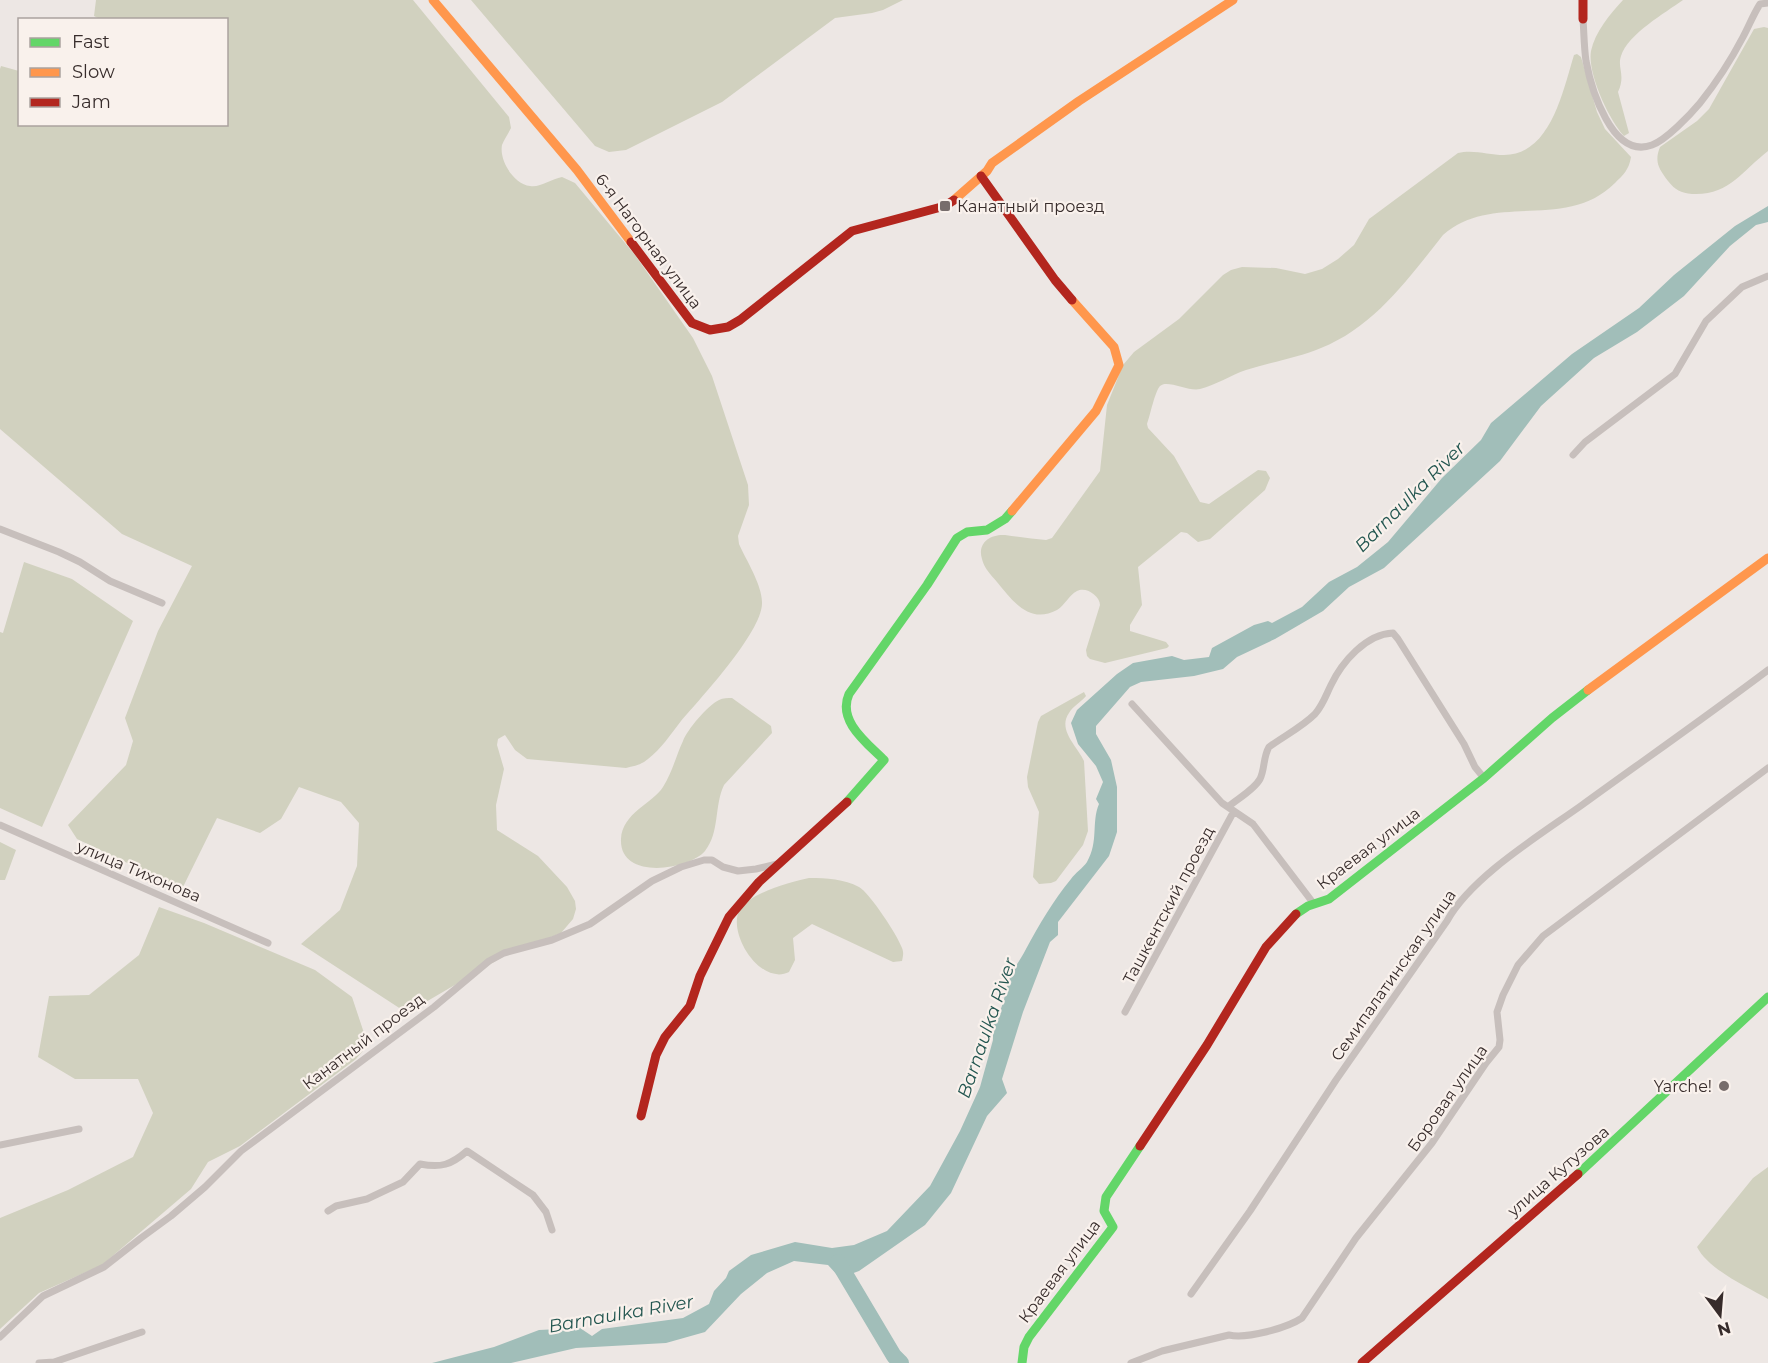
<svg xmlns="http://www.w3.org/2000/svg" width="1768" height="1363" font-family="Montserrat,sans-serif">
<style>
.green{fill:#d1d1bf}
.water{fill:#a1beb9}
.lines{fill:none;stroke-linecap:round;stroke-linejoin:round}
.river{stroke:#a1beb9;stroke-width:16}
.street{stroke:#c7bfbc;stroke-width:7}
.fast{stroke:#63d668;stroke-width:9}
.slow{stroke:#ff974d;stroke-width:9}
.jam{stroke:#b3261e;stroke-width:9}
.poi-dot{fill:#776d6c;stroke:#f9f1ec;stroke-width:2}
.labels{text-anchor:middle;stroke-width:4.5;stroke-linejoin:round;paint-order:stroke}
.poi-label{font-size:16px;fill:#372c2b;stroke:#f9f1ec;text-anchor:start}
.street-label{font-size:16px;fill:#372c2b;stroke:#f9f1ec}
.water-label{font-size:18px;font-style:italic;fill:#235650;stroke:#f9f1ec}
</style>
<rect width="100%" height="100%" fill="#ede7e4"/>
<path class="green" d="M 96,0 L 413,0 L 509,117 L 511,128 C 508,134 504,140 502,145 C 499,161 514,184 530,186 C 540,188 551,179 562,177 L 575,183 L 635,255 L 693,338 L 712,376 L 748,485 L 749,505 L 738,536 L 739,544 C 746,560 763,586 762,604 C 761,633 701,698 681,721 C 671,734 661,749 648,759 C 641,765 634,766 626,768 L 527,759 L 515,750 L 505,735 L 498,739 L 497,745 L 504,769 L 496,805 L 497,830 L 538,856 L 567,887 L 575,901 L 576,909 L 573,919 L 561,933 L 506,955 L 407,1013 L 301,944 L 340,910 L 357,866 L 359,823 L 341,802 L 299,787 L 281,819 L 260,833 L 217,818 L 182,889 L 77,839 L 68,825 L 126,765 L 133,741 L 125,718 L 158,631 L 192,566 L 122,534 L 0,429 L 0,69 L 1,66 L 19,71 L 20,124 L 226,124 L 226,20 L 100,19 L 94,16 Z
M 471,0 L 903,0 L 883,10 L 872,13 L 835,18 L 722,102 L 626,150 L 609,152 L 595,146 Z
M 1623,0 L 1683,0 C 1665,13 1628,34 1621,56 C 1617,68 1626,75 1618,92 L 1629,133 L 1624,136 C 1609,120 1587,73 1591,51 C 1595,32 1610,14 1623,0 Z
M 1764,27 L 1768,28 L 1768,151 C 1742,171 1729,196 1692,194 C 1681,193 1675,190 1668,181 C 1659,169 1654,162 1660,147 L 1697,121 L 1709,109 L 1754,29 Z
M 1577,54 L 1581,57 L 1597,112 L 1605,129 L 1631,157 C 1629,170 1623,175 1615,183 C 1566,232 1493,191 1443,235 C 1409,278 1374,327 1321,348 C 1297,358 1271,362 1246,370 C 1231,375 1216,385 1200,389 C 1189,392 1167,379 1160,386 C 1155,391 1150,416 1147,424 L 1148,428 L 1174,456 L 1200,502 L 1209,504 L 1258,470 L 1266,471 L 1270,478 L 1265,490 L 1210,539 L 1198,542 L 1187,533 L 1181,532 L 1138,567 L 1142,605 L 1130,625 L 1130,631 L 1166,642 L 1169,646 L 1167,648 L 1105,663 L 1090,659 L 1087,656 L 1086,650 L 1100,605 C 1100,596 1086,586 1077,591 C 1069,595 1065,605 1057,610 C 1029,625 1012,600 997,582 C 991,575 984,568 982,559 C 977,543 990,534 1005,535 C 1019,537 1033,539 1046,540 L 1052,538 L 1100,471 L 1107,405 L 1123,365 L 1134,352 L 1179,319 L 1223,275 L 1231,270 L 1242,267 L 1276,268 L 1305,274 L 1322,269 L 1338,259 L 1354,245 L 1369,219 L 1458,153 C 1473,149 1489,155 1504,155 C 1551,155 1563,90 1574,55 Z
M 24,562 L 72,579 L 133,621 L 42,827 L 0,808 L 0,632 L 3,633 Z
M 1084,692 L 1086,696 C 1081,702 1073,706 1069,713 C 1057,730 1078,747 1084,761 L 1088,831 L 1083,845 L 1056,881 L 1051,883 L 1039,884 L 1033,877 L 1039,812 L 1028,787 L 1027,777 L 1038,722 L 1041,716 Z
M 732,698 L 771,726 L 772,733 L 724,785 C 714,806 720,832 705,851 C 689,870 619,881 621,839 C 622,813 653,803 663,787 C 672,773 676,756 683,741 C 687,730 708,705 719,700 C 723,698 728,698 732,698 Z
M 0,842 L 16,850 L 5,880 L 0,880 Z
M 809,878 C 827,878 844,879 859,887 C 869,892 898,936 902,948 C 904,953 903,956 902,961 L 893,962 L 812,924 L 793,938 L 795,960 L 789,972 C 761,986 728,935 739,911 C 748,893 791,882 809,878 Z
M 159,907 L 204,923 L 315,970 L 352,997 L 368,1045 L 356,1059 L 240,1146 L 208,1162 L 191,1189 L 102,1265 L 39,1293 L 0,1329 L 0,1218 L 68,1190 L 133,1157 L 153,1113 L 138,1079 L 75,1079 L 38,1057 L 49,996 L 89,995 L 139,955 Z
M 1768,1167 L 1768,1299 C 1747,1287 1708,1269 1697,1247 L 1753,1178 Z"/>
<path class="water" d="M 1768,206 L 1768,222 L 1756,225 L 1730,246 L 1684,296 L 1637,332 L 1594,358 L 1541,406 L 1500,461 L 1384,568 L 1349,587 L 1323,611 L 1275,639 L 1237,657 L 1223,669 L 1194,676 L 1141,682 L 1130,687 L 1096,726 L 1096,734 L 1111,760 L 1117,787 L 1117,832 L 1109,856 L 1058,922 L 1058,935 L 1050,942 L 1023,1012 L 1002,1079 L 1007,1093 L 987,1116 L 951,1193 L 925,1225 L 859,1271 L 840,1278 L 828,1265 L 794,1261 L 767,1273 L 741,1294 L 705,1332 L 666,1343 L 576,1348 L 511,1363 L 432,1363 L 494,1347 L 539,1330 L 580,1328 L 592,1336 L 602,1329 L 683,1318 L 709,1304 L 714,1291 L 726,1278 L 729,1271 L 751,1255 L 795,1242 L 832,1248 L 854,1245 L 887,1231 L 930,1186 L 960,1131 L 980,1087 L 993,1040 L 993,1020 C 1006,1009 1004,988 1012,973 C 1016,965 1022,957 1026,949 C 1039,925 1053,901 1071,879 C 1075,873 1083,868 1087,862 C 1099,841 1091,823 1099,804 L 1096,799 L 1103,782 L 1096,766 L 1078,744 L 1071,723 L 1077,710 L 1117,674 L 1133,663 L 1172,656 L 1184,660 L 1209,657 L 1212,648 L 1254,625 L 1268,621 L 1272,623 L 1302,607 L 1329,582 L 1357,567 L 1388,542 L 1442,478 L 1481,440 L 1491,423 L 1572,354 L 1639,308 L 1674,275 L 1735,226 Z"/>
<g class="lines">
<path class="river" d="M 838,1262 L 894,1356 L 901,1363"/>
<path class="street" d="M 1583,19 C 1584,33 1584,47 1586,61 C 1591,88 1612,160 1652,145 C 1666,140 1690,115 1700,103 C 1716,83 1731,60 1743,37 C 1749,26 1753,15 1760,4 L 1768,3
M 1573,455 L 1585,442 L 1675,374 L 1706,321 L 1742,287 L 1768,276
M 0,529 L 59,552 L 80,562 L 110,581 L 162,603
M 1132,704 L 1222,803 L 1253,824 L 1314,904
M 1228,807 C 1237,799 1254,790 1260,779 C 1265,769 1263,757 1269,747 C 1284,736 1302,727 1315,714 C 1323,705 1326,695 1331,685 C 1342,662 1366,634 1393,633 L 1398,639 L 1464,744 L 1475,767 L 1484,778
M 0,825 L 268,943
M 1125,1012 L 1234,811
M 0,1145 L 79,1129
M 328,1211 L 336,1206 L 367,1199 L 403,1182 L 420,1164 C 441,1168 451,1165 467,1151 L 533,1195 L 546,1212 L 552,1230
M 1191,1294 L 1250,1211 L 1336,1080 L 1447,921 C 1471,877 1540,835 1582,805 C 1644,760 1707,716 1768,670
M 0,1337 L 43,1296 L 104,1267 L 141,1238 L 171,1216 L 205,1187 L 241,1151 L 434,1007 L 489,961 L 504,953 L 552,940 L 590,924 L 652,881 L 681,867 L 704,860 L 712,860 L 723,867 L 738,871 L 756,869 L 777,864
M 39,1363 L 54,1362 L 142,1332
M 1131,1363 L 1162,1351 L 1229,1335 C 1247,1339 1287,1328 1302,1318 L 1356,1238 L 1432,1143 L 1486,1063 L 1499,1047 L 1500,1040 L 1497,1012 L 1503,995 L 1518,965 L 1543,936 L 1768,768"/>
<path class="fast" d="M 847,802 L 884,760 C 867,743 837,721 849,694 L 927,585 L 957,538 L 967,532 L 987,530 L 1005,519 L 1012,511
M 1296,914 L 1308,906 L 1329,899 L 1484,778 L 1552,718 L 1588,690
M 1578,1174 L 1768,997
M 1022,1363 L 1024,1347 L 1029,1337 L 1113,1227 L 1104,1211 L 1106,1197 L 1140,1146"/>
<path class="slow" d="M 433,0 L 577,170 L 631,242
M 954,200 L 987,171 L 992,163 L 1079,101 L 1233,0
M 1012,511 L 1096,411 L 1119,365 L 1114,347 L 1072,300
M 1588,690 L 1768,558"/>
<path class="jam" d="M 1583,0 L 1583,19
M 981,176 L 1055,280 L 1072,300
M 631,242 L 692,323 L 710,330 L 728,327 L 740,320 L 852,231 L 945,206 L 954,200
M 641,1116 L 656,1055 L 665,1037 L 690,1006 L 700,976 L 729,917 L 759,882 L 847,802
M 1140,1146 L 1207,1045 L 1266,947 L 1296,914
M 1362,1363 L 1578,1174"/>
</g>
<g class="poi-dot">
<rect x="939" y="200" width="12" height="12" rx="3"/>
<circle cx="1724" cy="1086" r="6"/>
</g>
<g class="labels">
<g class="poi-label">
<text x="957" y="212">Канатный проезд</text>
<text x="1712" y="1092" text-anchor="end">Yarche!</text>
</g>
<g class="street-label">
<text transform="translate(649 241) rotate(53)" y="6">6-я Нагорная улица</text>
<text transform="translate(1368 848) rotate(-37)" y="6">Краевая улица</text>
<text transform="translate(139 871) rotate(23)" y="6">улица Тихонова</text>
<text transform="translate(1168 905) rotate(-62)" y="6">Ташкентский проезд</text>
<text transform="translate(1393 975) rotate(-55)" y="6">Семипалатинская улица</text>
<text transform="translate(363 1041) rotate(-37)" y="6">Канатный проезд</text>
<text transform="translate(1447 1098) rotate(-55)" y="6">Боровая улица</text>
<text transform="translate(1558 1171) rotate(-41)" y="6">улица Кутузова</text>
<text transform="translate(1059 1271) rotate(-53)" y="6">Краевая улица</text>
</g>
<g class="water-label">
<text transform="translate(1410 497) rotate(-45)" y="6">Barnaulka River</text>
<text transform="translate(987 1028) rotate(-71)" y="6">Barnaulka River</text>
<text transform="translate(621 1314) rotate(-10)" y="6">Barnaulka River</text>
</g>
</g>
<rect x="18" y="18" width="210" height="108" fill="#f9f1ec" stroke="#aba29f" stroke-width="1.5"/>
<rect x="30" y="38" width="30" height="9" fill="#63d668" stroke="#aba29f" stroke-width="1.5"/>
<text x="72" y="48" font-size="18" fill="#372c2b">Fast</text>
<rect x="30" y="68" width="30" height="9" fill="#ff974d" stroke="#aba29f" stroke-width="1.5"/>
<text x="72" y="78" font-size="18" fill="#372c2b">Slow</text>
<rect x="30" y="98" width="30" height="9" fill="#b3261e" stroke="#aba29f" stroke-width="1.5"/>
<text x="72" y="108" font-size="18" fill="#372c2b">Jam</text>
<g transform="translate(1720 1315) rotate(164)" stroke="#f9f1ec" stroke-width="4.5" paint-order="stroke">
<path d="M0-4.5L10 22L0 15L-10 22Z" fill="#372c2b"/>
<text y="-9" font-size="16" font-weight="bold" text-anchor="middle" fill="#372c2b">N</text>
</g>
</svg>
